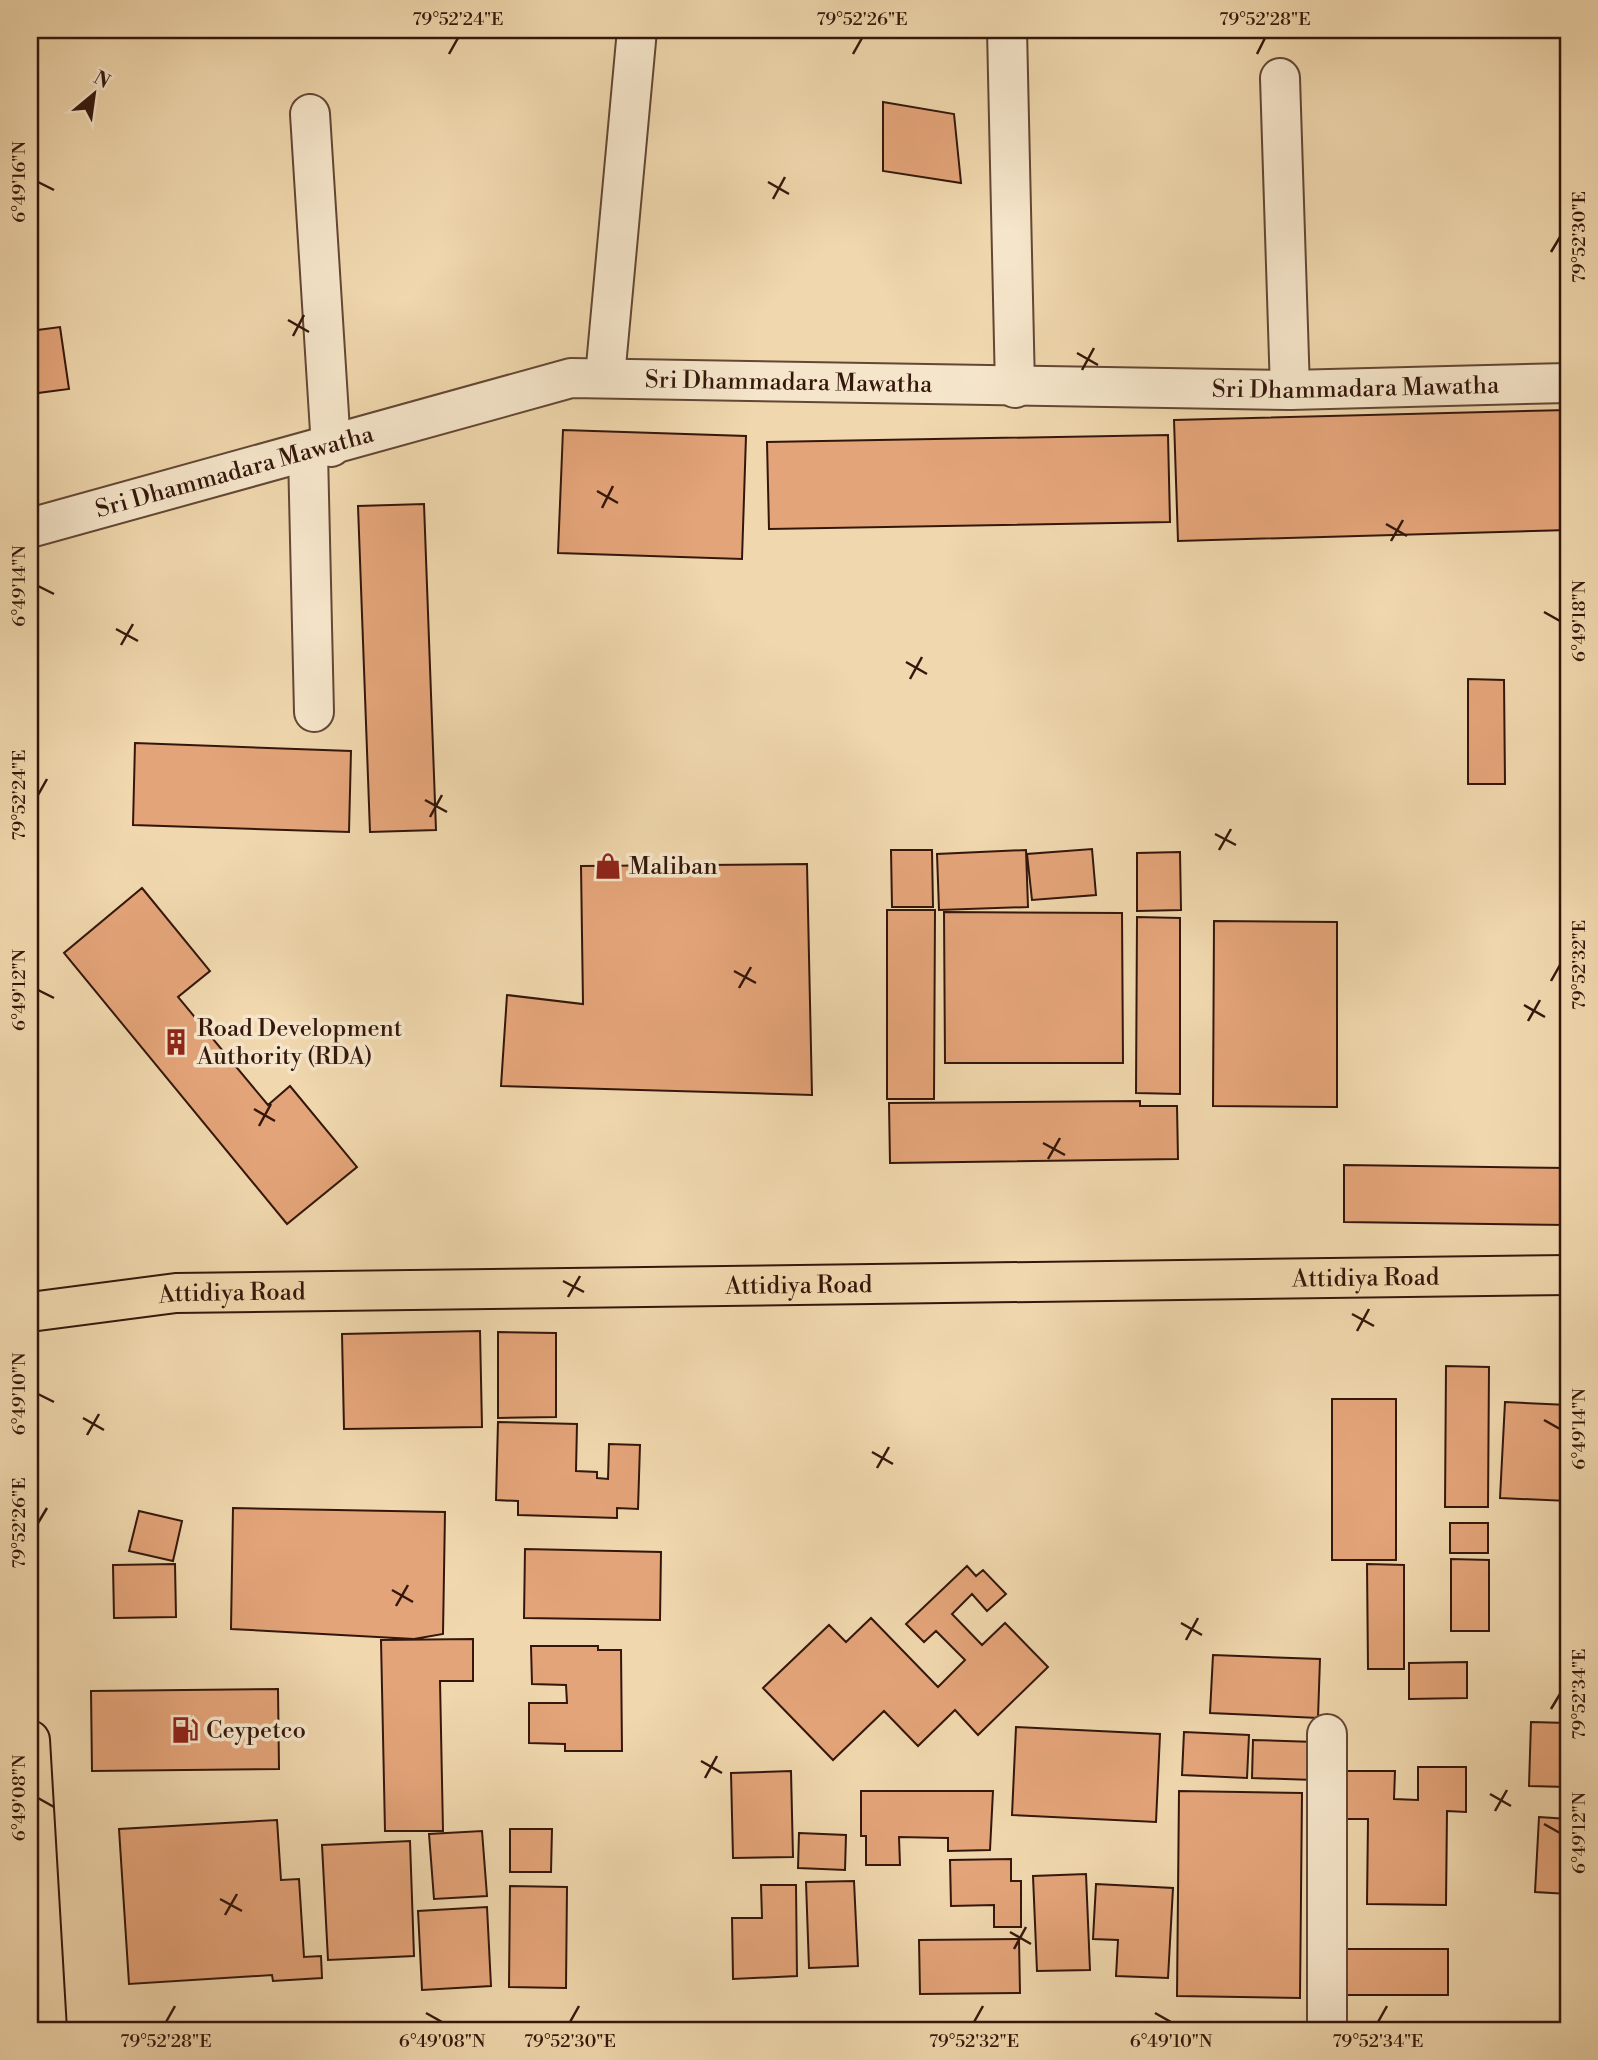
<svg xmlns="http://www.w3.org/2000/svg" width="1598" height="2060" font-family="'Libre Bodoni',serif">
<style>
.building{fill:#e4a479;stroke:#34170c;stroke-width:2}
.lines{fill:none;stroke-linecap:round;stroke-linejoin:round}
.minor-casing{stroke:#634734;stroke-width:42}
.major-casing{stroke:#34170c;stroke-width:42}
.highway-casing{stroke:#34170c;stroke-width:42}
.minor{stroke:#f5e5ca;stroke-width:38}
.major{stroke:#f0d7ad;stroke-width:38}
.highway{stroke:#f0d7ad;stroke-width:38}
.ticks{fill:none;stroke:#34170c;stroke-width:2.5}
.labels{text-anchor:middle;stroke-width:7;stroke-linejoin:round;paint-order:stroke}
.street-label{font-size:24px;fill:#34170c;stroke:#f5e5ca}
.poi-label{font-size:24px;fill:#34170c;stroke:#f5e5ca;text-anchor:start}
.neatline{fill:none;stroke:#34170c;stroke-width:2.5}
.ticks-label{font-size:18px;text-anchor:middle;fill:#34170c}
</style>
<rect width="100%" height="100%" fill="#f0d7ad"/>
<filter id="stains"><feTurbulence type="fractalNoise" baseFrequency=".00286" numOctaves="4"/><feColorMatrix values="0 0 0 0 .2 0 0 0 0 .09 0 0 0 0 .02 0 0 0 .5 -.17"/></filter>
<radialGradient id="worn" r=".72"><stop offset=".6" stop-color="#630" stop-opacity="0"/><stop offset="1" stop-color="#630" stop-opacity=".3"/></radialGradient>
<path class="building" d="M 883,102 L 954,114 L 961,183 L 883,171 Z
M 60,327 L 69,389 L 30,394 L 30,331 Z
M 1568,410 L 1568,530 L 1178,541 L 1174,420 Z
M 563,430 L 746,436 L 742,559 L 558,553 Z
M 1168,435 L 1170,522 L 769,529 L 767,442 Z
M 424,504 L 436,830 L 370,832 L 358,506 Z
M 1468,679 L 1504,680 L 1505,784 L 1468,784 Z
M 135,743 L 351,751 L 349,832 L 133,825 Z
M 1092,849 L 1096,895 L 1032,900 L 1027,854 Z
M 891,850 L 932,850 L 933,907 L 892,907 Z
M 1026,850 L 1028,907 L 939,910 L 937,854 Z
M 1180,852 L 1181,910 L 1137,911 L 1137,853 Z
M 807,864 L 812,1095 L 501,1086 L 507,995 L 583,1004 L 581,866 Z
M 142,888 L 210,971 L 178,997 L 268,1105 L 290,1086 L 357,1167 L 287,1224 L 64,953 Z
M 887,910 L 935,910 L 934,1099 L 887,1099 Z
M 944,912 L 1122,913 L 1123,1063 L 945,1063 Z
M 1137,917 L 1180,918 L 1180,1094 L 1136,1093 Z
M 1214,921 L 1337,922 L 1337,1107 L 1213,1106 Z
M 1140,1101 L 1140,1106 L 1177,1106 L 1178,1159 L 890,1163 L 889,1103 Z
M 1344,1165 L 1568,1168 L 1568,1225 L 1344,1222 Z
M 480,1331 L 482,1427 L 344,1429 L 342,1334 Z
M 498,1332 L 556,1333 L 556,1417 L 498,1418 Z
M 1446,1366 L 1489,1367 L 1488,1507 L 1445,1507 Z
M 1332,1399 L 1396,1399 L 1396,1560 L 1332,1560 Z
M 1505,1402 L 1568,1405 L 1568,1501 L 1500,1498 Z
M 498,1422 L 577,1424 L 576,1471 L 597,1472 L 597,1478 L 608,1479 L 609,1444 L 640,1445 L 638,1509 L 617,1508 L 617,1518 L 518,1515 L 518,1501 L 496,1500 Z
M 233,1508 L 445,1512 L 443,1634 L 414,1639 L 231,1629 Z
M 139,1511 L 182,1521 L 173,1561 L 129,1551 Z
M 1450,1523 L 1488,1523 L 1488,1553 L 1450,1553 Z
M 525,1549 L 661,1552 L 660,1620 L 524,1618 Z
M 1451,1559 L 1489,1560 L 1489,1631 L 1451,1631 Z
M 175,1564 L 176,1617 L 114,1618 L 113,1565 Z
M 1367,1564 L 1404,1565 L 1404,1669 L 1368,1669 Z
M 967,1566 L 976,1576 L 983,1570 L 1006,1594 L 987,1611 L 972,1594 L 952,1614 L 982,1645 L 1005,1623 L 1048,1667 L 978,1735 L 955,1710 L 918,1746 L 884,1711 L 833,1760 L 763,1688 L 829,1625 L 846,1642 L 871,1618 L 938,1687 L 965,1660 L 936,1631 L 924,1642 L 906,1624 Z
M 473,1639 L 473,1681 L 440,1681 L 443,1831 L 385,1831 L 381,1640 Z
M 531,1646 L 598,1646 L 598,1650 L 621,1650 L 622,1751 L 565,1751 L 565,1744 L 529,1743 L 529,1703 L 567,1703 L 566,1685 L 532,1684 Z
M 1213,1655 L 1320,1659 L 1318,1718 L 1210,1713 Z
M 1467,1662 L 1467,1698 L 1409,1699 L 1409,1663 Z
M 278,1689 L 279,1769 L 92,1771 L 91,1691 Z
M 1531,1722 L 1568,1723 L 1568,1813 L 1567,1787 L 1529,1786 Z
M 1016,1727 L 1160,1734 L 1156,1822 L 1012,1815 Z
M 1184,1732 L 1249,1735 L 1247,1778 L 1182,1775 Z
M 1253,1740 L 1315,1742 L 1314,1780 L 1252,1778 Z
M 1418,1767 L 1466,1767 L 1466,1812 L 1447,1811 L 1446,1905 L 1367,1904 L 1368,1819 L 1343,1819 L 1343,1771 L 1395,1771 L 1394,1799 L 1418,1800 Z
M 791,1771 L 793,1857 L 733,1858 L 731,1773 Z
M 861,1791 L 993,1791 L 990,1850 L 948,1851 L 948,1838 L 899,1837 L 900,1865 L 866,1865 L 866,1836 L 861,1836 Z
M 1179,1791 L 1302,1793 L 1300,1998 L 1177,1996 Z
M 1539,1817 L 1568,1819 L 1568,1894 L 1535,1892 Z
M 277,1820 L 281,1880 L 299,1879 L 304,1957 L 321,1956 L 322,1978 L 273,1981 L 272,1975 L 129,1984 L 119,1829 Z
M 510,1829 L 552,1829 L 551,1872 L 510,1872 Z
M 482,1831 L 487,1896 L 434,1899 L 429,1834 Z
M 799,1833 L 846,1835 L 845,1870 L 798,1868 Z
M 410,1841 L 414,1956 L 328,1960 L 322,1845 Z
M 1011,1859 L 1011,1881 L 1021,1881 L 1021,1927 L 994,1927 L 994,1905 L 951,1906 L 950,1860 Z
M 1086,1874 L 1090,1970 L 1037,1971 L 1033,1876 Z
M 854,1881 L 858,1966 L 809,1968 L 806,1882 Z
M 1096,1884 L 1173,1888 L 1168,1978 L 1116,1976 L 1118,1940 L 1093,1939 Z
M 761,1885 L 796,1885 L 797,1976 L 733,1979 L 732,1918 L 762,1918 Z
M 510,1886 L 567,1887 L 566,1988 L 509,1987 Z
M 487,1907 L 491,1986 L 422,1990 L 418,1911 Z
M 1019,1939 L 1020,1993 L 920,1994 L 919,1940 Z
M 1342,1949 L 1448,1949 L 1448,1995 L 1342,1995 Z"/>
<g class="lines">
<defs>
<g id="minor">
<path d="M 1007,30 L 1015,388"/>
<path d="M 1280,78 L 1290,390"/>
<path d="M 310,114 L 331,447"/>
<path d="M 605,377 L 637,30"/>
<path d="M 308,453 L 314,712"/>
<path id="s1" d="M 30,528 L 571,378 L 1290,390 L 1568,383"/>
<path d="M 1327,2030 L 1327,1734"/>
</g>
<g id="major">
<path id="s2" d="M 30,1312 L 176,1293 L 1568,1275"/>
</g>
<path id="highway" d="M 30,1740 L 47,2030"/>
</defs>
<use href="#minor" class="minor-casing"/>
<use href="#major" class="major-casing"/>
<use href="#highway" class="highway-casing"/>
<use href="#minor" class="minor"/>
<use href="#major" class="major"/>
<use href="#highway" class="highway"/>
</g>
<path class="ticks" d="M 449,54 L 458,38M 853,54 L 862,38M 1257,54 L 1265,38M 38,182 L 54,190M 768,182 L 789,194M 773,199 L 785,177M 1551,252 L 1560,237M 288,320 L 309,332M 293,336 L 304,315M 1077,353 L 1098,365M 1082,370 L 1094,348M 597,491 L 618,503M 602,508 L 613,486M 1386,524 L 1407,536M 1391,541 L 1403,520M 38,586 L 54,594M 1544,612 L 1560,621M 116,629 L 138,641M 121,645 L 133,624M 906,662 L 927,674M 910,679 L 922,657M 38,795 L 47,779M 425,800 L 447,812M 430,817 L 442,795M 1215,834 L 1236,845M 1219,850 L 1231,829M 734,971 L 756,983M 1551,981 L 1560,965M 739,988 L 751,967M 38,990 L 54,998M 1524,1005 L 1545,1017M 1528,1021 L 1540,1000M 254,1109 L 275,1121M 259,1126 L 271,1104M 1043,1143 L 1065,1155M 1048,1159 L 1060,1138M 563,1281 L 584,1292M 568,1297 L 580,1276M 1352,1314 L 1374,1326M 1357,1331 L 1369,1309M 38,1394 L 54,1402M 83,1418 L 104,1430M 1544,1420 L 1560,1429M 87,1435 L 99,1414M 872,1452 L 893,1464M 877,1468 L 889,1447M 38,1523 L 47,1508M 392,1590 L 413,1602M 396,1606 L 408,1585M 1181,1623 L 1202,1635M 1186,1640 L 1198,1618M 1551,1709 L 1560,1694M 701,1761 L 722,1773M 705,1778 L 717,1756M 1490,1794 L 1511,1806M 38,1798 L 54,1807M 1495,1811 L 1507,1790M 1544,1824 L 1560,1833M 220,1899 L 242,1911M 225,1915 L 237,1894M 1010,1932 L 1031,1944M 1014,1949 L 1026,1927M 426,2013 L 442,2022M 1155,2013 L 1171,2022M 166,2022 L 175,2006M 570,2022 L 579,2006M 974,2022 L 983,2006M 1378,2022 L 1387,2006"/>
<defs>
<symbol id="shop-bare" viewBox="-9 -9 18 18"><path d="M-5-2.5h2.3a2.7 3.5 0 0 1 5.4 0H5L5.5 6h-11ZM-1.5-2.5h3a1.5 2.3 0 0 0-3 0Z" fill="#8f2418" stroke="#f5e5ca" stroke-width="2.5" paint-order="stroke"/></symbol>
<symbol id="building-bare" viewBox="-9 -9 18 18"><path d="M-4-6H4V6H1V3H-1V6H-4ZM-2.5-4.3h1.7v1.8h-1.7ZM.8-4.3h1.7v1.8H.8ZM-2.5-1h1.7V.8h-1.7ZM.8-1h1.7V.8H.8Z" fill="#8f2418" stroke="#f5e5ca" stroke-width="2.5" paint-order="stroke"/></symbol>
<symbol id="fuel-bare" viewBox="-9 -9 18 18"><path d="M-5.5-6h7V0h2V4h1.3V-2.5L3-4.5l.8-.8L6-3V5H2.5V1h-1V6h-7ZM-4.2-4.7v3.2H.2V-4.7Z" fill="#8f2418" stroke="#f5e5ca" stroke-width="2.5" paint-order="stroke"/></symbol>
</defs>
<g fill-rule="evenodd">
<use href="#shop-bare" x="589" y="847" width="38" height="38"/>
<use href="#building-bare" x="157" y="1023" width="38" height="38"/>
<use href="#fuel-bare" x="166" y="1711" width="38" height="38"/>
</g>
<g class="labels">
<g class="street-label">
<text dy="8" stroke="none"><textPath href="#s1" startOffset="779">Sri Dhammadara Mawatha</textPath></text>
<text dy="8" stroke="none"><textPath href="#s1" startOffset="1346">Sri Dhammadara Mawatha</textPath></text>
<text dy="8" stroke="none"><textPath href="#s1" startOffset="212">Sri Dhammadara Mawatha</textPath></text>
<text dy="8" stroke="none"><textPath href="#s2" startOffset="1337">Attidiya Road</textPath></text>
<text dy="8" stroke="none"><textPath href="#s2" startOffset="770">Attidiya Road</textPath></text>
<text dy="8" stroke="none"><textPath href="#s2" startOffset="203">Attidiya Road</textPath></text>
</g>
<g class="poi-label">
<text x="629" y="874">Maliban</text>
<text x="197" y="1036">Road Development<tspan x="197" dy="28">Authority (RDA)</tspan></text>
<text x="206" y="1738">Ceypetco</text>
</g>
</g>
<rect width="1598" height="2060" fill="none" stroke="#f0d7ad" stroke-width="77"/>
<g transform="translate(94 94) rotate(29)" stroke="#f5e5ca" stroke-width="5" paint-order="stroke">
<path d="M0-5L12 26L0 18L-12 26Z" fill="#34170c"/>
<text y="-10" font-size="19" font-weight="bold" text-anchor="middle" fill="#34170c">N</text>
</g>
<rect x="38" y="38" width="1522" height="1984" class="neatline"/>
<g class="ticks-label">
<text x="458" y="25">79°52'24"E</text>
<text x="862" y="25">79°52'26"E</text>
<text x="1265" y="25">79°52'28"E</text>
<text transform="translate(19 182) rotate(-90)" y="6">6°49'16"N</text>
<text transform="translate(1579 237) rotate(-90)" y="6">79°52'30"E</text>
<text transform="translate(19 586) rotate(-90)" y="6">6°49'14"N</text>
<text transform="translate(1579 621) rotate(-90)" y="6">6°49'18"N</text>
<text transform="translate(19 795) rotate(-90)" y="6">79°52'24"E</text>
<text transform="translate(1579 965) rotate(-90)" y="6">79°52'32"E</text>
<text transform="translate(19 990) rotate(-90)" y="6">6°49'12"N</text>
<text transform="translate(19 1394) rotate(-90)" y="6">6°49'10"N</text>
<text transform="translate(1579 1429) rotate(-90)" y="6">6°49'14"N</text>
<text transform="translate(19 1523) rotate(-90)" y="6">79°52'26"E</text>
<text transform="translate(1579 1694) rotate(-90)" y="6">79°52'34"E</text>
<text transform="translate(19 1798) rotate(-90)" y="6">6°49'08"N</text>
<text transform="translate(1579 1833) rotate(-90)" y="6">6°49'12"N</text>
<text x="166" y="2047">79°52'28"E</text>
<text x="442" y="2047">6°49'08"N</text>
<text x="570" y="2047">79°52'30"E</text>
<text x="974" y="2047">79°52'32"E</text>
<text x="1171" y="2047">6°49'10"N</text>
<text x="1378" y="2047">79°52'34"E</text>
</g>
<rect width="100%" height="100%" filter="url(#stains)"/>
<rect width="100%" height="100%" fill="url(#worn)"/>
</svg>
